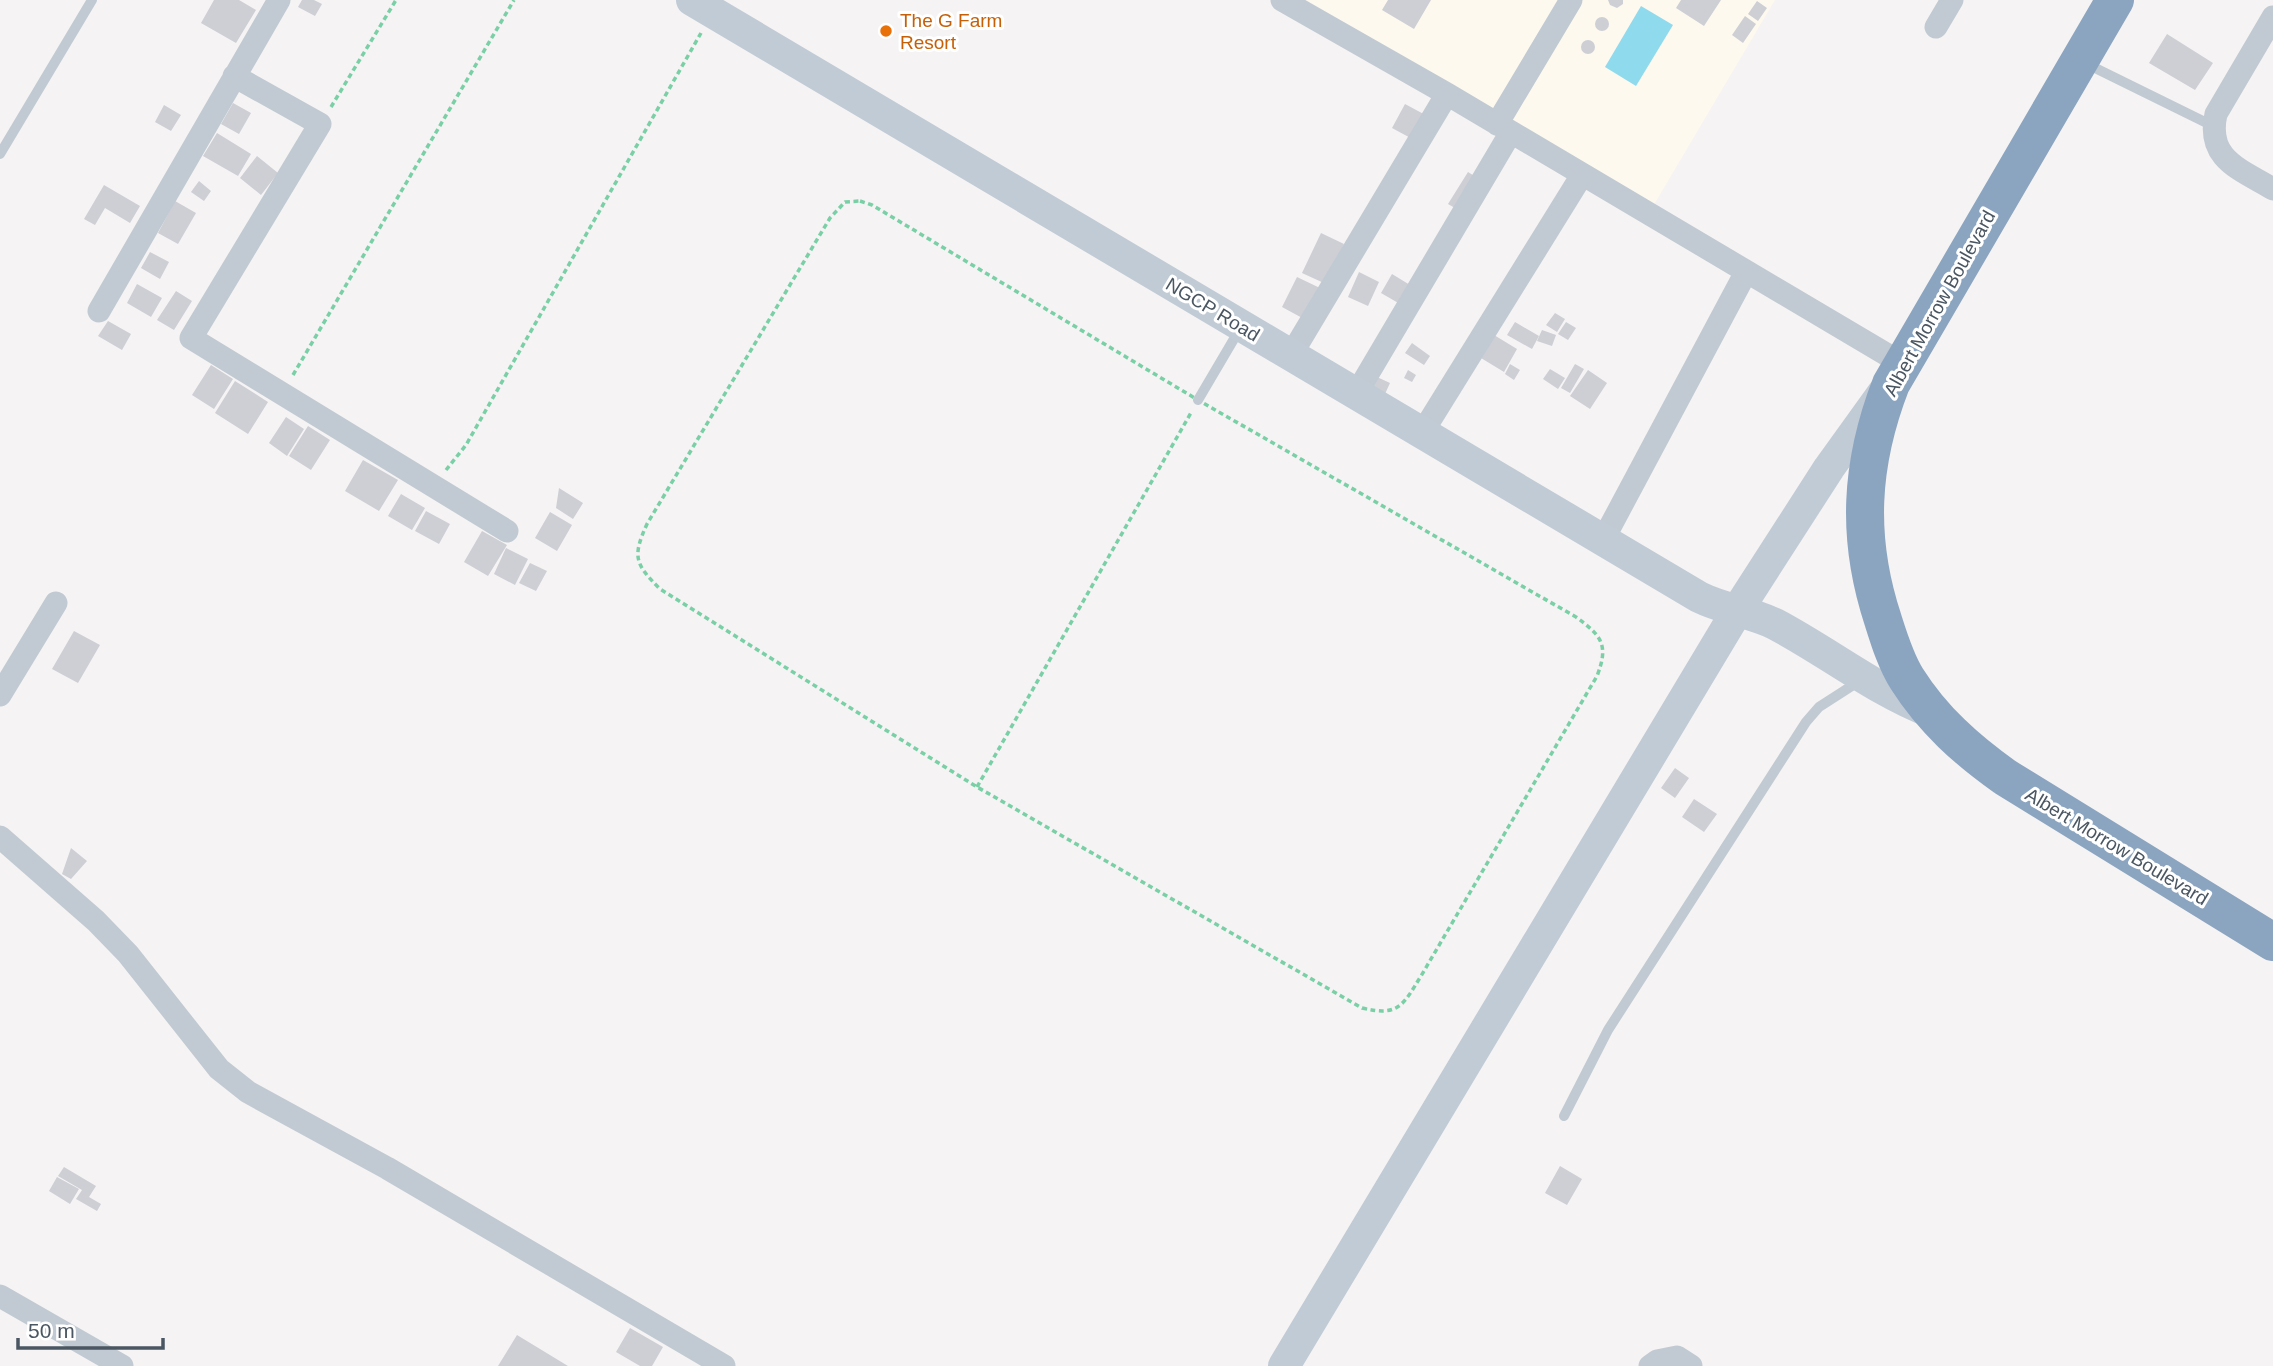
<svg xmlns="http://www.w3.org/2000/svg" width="2273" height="1366" font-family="Arial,sans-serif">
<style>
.commercial{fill:#fdf9ef}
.water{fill:#90daee}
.building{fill:#cdcfd5}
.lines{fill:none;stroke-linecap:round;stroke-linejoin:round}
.path{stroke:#7ad0a6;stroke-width:3.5;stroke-dasharray:5 3.5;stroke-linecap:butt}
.lane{stroke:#c1cad2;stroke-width:10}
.street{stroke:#c1cad2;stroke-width:23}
.secondary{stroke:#c1cbd6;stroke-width:32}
.highway{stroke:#8ba5c1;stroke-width:38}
.food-dot{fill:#e8710a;stroke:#fff;stroke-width:2.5}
.labels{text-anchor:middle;stroke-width:6;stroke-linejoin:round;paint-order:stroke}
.food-label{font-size:19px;fill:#c56008;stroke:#fff;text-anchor:start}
.street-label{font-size:19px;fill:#4a5661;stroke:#fff}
</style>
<rect width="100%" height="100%" fill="#f5f3f3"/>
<path class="commercial" d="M 1306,0 L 1775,0 L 1652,208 Z"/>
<path class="water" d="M 1641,6 L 1673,25 L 1636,86 L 1605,67 Z"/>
<path class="building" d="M 214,0 L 239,0 L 256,10 L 236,43 L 201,23 Z
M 302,0 L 314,0 L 322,4 L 315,16 L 298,7 Z
M 1388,0 L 1431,0 L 1414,29 L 1382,10 Z
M 1608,0 L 1623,0 L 1623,4 L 1617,8 L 1610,5 Z
M 1681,0 L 1721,0 L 1704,26 L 1676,8 Z
M 1757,1 L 1767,8 L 1758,21 L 1748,14 Z
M 1745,16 L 1756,24 L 1743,43 L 1732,35 Z
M1595 24a7 7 0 1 1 14 0a7 7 0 1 1-14 0Z
M 2167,34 L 2213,63 L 2195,90 L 2149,63 Z
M1581 47a7 7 0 1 1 14 0a7 7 0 1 1-14 0Z
M 233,103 L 251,113 L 239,134 L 221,124 Z
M 1405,104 L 1431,118 L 1418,142 L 1392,128 Z
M 164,105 L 181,115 L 171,131 L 155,122 Z
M 217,133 L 251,154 L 238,176 L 203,156 Z
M 257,156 L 278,173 L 261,195 L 240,178 Z
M 1468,172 L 1481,180 L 1462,212 L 1448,204 Z
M 199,181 L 211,191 L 204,201 L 191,192 Z
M 104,185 L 140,206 L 130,223 L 105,208 L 95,225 L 84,219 Z
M 175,201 L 196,213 L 178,244 L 158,233 Z
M 1321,233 L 1344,244 L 1326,284 L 1302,273 Z
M 150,252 L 169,262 L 160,279 L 141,268 Z
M 1359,272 L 1379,282 L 1368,306 L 1348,297 Z
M 1392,274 L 1410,285 L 1400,304 L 1381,293 Z
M 1297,277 L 1322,289 L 1306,320 L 1282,307 Z
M 137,284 L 162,298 L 151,317 L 127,303 Z
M 176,291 L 192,301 L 174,330 L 157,320 Z
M 1555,313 L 1565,319 L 1557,332 L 1546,325 Z
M 108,321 L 131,334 L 122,350 L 98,336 Z
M 1515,322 L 1539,336 L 1532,349 L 1507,335 Z
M 1566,322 L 1576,328 L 1568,340 L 1558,334 Z
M 1542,330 L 1556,335 L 1552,346 L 1537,341 Z
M 1494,335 L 1517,349 L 1504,372 L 1481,358 Z
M 1412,343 L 1430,356 L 1424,365 L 1405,353 Z
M 1510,364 L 1520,370 L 1514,380 L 1505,374 Z
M 1575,364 L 1584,369 L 1570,393 L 1561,388 Z
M 211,365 L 233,379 L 214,409 L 192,395 Z
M 1550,369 L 1565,378 L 1558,389 L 1543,379 Z
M 1408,370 L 1416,375 L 1412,382 L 1404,378 Z
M 1588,370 L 1607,383 L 1590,409 L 1570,396 Z
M 1377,377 L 1390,383 L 1385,394 L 1372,388 Z
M 235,381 L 268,402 L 248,434 L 215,413 Z
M 286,417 L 304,429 L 287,456 L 269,443 Z
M 308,426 L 330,440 L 311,470 L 289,456 Z
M 363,460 L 398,480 L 379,511 L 345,491 Z
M 559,488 L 583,503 L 573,519 L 556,508 Z
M 401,494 L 425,508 L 412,530 L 388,516 Z
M 426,511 L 450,524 L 439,544 L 415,531 Z
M 550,512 L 572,525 L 557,551 L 535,538 Z
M 482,531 L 507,545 L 488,576 L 464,562 Z
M 506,548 L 528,559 L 515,585 L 494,574 Z
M 530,563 L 547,571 L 536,591 L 519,583 Z
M 74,631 L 100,645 L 78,683 L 52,669 Z
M 1675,768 L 1689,778 L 1675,798 L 1661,788 Z
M 1694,799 L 1717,814 L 1704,832 L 1682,817 Z
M 71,848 L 87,861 L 71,879 L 62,874 Z
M 1560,1166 L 1582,1179 L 1567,1205 L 1545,1193 Z
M 64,1167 L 96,1186 L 89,1197 L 101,1204 L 97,1211 L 76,1199 L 82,1190 L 58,1176 Z
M 57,1177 L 79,1189 L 70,1204 L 49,1191 Z
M 630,1328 L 663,1347 L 652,1366 L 640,1366 L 616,1352 Z
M 517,1335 L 568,1366 L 498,1366 Z"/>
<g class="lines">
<path class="path" d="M 331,107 L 396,0
M 860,201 L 872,205 L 1198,400 L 1576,617 C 1602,636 1609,645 1597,676 L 1421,976 C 1403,1005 1399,1017 1362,1008 L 977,787 L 660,589 C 635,564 632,557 647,524 L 830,218 L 845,202 Z
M 293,375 L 514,0
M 446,470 L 466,445 L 701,33
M 977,787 L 1192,411"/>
<path class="lane" d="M 2087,64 L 2213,126
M 0,154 L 92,0
M 1198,400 L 1241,327
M 1564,1116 L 1608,1030 L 1806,722 L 1819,707 L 1861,680"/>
<path class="street" d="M 1282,0 L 1447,94 L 1901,363
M 2273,17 L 2216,114 C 2206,159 2240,169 2273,189
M 1936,27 L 1952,0
M 234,76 L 320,124 L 191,338 L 507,531
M 1497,124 L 1571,0
M 99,311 L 279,0
M 1291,355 L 1447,94
M 1356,394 L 1511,132
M 1422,433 L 1582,175
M 1603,540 L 1746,272
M 0,695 L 56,603
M 0,837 L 96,921 L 128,954 L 219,1069 L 248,1092 L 387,1168 L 724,1366
M 0,1296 L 122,1366
M 1650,1366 L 1657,1361 L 1677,1357 L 1691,1366"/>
<path class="secondary" d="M 692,0 L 1699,597 C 1723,609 1750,612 1775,624 C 1828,652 1875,690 1931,712
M 1284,1366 L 1737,611 L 1829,468 L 1883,393"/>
<path class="highway" d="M 2115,0 L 1891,384 C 1860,464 1856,538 1883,620 C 1889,639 1896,662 1907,679 C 1933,720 1967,750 2005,777 L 2273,942"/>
</g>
<circle class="food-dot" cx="886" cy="31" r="7"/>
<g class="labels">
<g class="food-label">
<text x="900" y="27">The G Farm<tspan x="900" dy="22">Resort</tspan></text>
</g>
<g class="street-label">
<text transform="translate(1939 303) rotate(-61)" y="7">Albert Morrow Boulevard</text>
<text transform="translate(1213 309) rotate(31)" y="7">NGCP Road</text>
<text transform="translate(2117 846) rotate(31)" y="7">Albert Morrow Boulevard</text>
</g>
</g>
<path d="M18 1338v10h145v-10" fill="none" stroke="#4a5661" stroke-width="3.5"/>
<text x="28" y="1338" font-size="21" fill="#4a5661" stroke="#ffffff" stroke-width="5" paint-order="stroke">50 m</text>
</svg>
